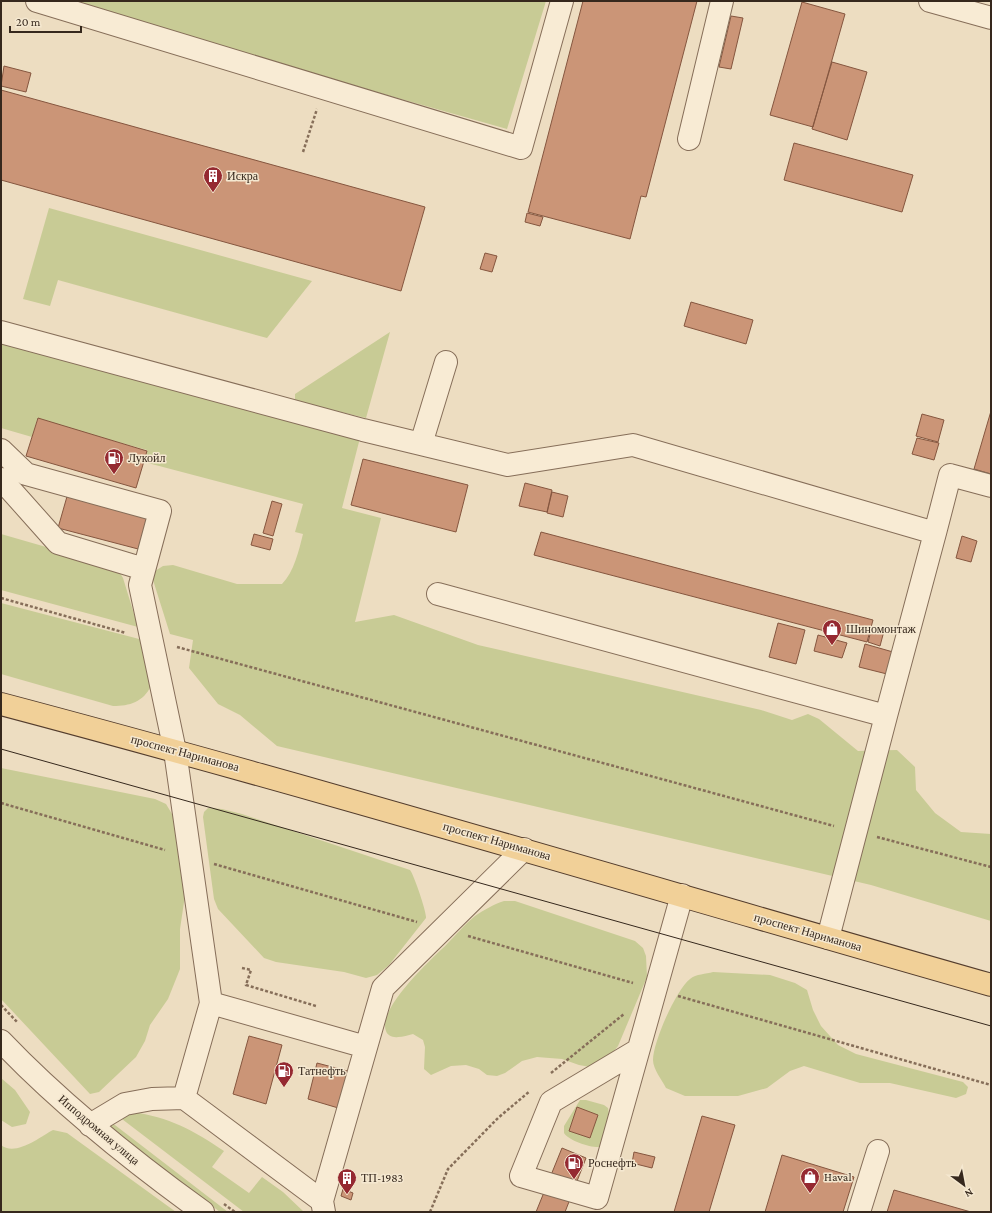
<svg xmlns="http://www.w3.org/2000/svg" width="992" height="1213" font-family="'Crimson Pro',serif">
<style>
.green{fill:#c8cb95}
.building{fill:#cb9577;stroke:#85563f}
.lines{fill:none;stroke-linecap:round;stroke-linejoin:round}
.minor-casing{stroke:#866e59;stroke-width:24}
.major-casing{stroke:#543d2d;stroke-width:24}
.path{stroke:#866e59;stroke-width:2.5;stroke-dasharray:3 2;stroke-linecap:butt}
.minor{stroke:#f8ebd4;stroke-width:22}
.major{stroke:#f1d098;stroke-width:22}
.tram{stroke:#36281d;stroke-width:1}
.labels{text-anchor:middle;stroke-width:3;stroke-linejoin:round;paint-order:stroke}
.poi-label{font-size:12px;fill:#36281d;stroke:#f5e8d0;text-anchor:start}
.street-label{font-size:12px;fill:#36281d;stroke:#f5e8d0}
</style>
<rect width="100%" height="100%" fill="#edddc1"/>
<path class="green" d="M 56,1 L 546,1 L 507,129 Z
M 49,208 L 312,281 L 267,338 L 58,280 L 50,306 L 23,299 Z
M 390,332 L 366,418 L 295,401 L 295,394 Z
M 11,340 L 361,434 L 342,508 L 381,518 L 355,622 L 394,615 L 478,645 L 761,710 L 792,720 L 808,714 L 819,719 L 858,751 L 897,750 L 915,767 L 916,790 L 935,813 L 961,832 L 991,834 L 991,921 L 871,885 L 277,746 L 240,715 L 218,704 L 189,668 L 193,640 L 170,634 L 153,580 L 155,571 L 163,566 L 173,565 L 237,584 L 282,584 C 294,572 299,550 303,534 L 295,532 L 303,504 L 144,462 L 147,450 L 37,420 L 32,437 L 1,428 L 1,345 Z
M 1,534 L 112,566 L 120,573 L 123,578 L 138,627 L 1,590 Z
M 1,603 L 143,640 L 151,686 C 143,702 130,706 113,706 L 1,674 Z
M 1,768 L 155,799 L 166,804 L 175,819 L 187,882 L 180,929 L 180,969 L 168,999 L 150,1025 L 145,1041 L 136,1057 L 99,1092 L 90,1094 L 1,999 Z
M 208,808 L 222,809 L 242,814 L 410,870 C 414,875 427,913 426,918 L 389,965 L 377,975 L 366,978 L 344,972 L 276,962 L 264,958 L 218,909 L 214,899 L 203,817 L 204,812 Z
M 504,901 L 515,901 L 635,941 L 643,948 L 646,956 L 647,977 L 618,1046 L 610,1056 L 590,1067 L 579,1065 L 562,1059 L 537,1057 L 522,1061 L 505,1073 L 497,1076 L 487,1075 L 479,1069 L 466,1065 L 451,1066 L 431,1075 L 424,1069 L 425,1047 L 423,1040 L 413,1034 C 408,1035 403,1037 398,1037 C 393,1038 387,1035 386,1031 C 377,1008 432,959 447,944 C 456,935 465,924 475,916 C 484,910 494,904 504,901 Z
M 713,972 L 770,975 L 795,983 L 807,990 L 813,1010 L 821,1026 L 838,1045 L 856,1054 L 963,1082 L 968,1087 L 966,1094 L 956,1098 L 890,1083 L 860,1083 L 804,1066 L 790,1071 L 767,1088 L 738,1096 L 685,1096 L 666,1088 C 662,1080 653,1069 653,1060 C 653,1042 676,990 690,979 C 696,974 706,974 713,972 Z
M 1,1078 L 15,1090 L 30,1112 L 26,1124 L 12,1127 L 1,1120 Z
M 580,1100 L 586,1100 L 604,1105 L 608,1108 L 609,1114 L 600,1147 C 591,1148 569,1141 564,1133 L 564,1126 Z
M 132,1112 C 169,1117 193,1130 224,1151 L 212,1167 L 249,1193 L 262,1177 L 283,1192 L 304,1212 L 244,1212 L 118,1116 Z
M 111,1122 L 228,1212 L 220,1212 L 107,1125 Z
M 53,1130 L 67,1133 L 176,1212 L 1,1212 L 1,1145 C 15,1157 40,1137 53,1130 Z"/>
<path class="building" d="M 583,1 L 697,1 L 646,197 L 641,196 L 630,239 L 528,212 Z
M 802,2 L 845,14 L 813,127 L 770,115 Z
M 731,16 L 743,18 L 731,69 L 719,67 Z
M 832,62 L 867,72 L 847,140 L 812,129 Z
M 4,66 L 31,73 L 26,92 L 1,86 Z
M 1,90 L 425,207 L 401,291 L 1,180 Z
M 794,143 L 913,175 L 902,212 L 784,180 Z
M 527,213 L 543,217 L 540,226 L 525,222 Z
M 485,253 L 497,256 L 492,272 L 480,269 Z
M 691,302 L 753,320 L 746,344 L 684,326 Z
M 991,411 L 991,474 L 974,469 Z
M 922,414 L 944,420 L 938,442 L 916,436 Z
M 38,418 L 147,451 L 136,488 L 26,456 Z
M 917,438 L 939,443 L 934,460 L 912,454 Z
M 363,459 L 468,485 L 456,532 L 351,505 Z
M 525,483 L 552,490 L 547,512 L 519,506 Z
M 552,492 L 568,496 L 563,517 L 547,513 Z
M 68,493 L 151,516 L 142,550 L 58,528 Z
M 272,501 L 282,504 L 273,536 L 263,533 Z
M 541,532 L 873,620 L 867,642 L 534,555 Z
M 254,534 L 273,539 L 270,550 L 251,545 Z
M 962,536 L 977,541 L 971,562 L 956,558 Z
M 778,623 L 805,630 L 796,664 L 769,657 Z
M 872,627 L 884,631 L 880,646 L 868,642 Z
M 818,635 L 847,643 L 842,658 L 814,651 Z
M 865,644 L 893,652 L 887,674 L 859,667 Z
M 249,1036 L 282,1045 L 266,1104 L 233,1094 Z
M 317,1063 L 355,1073 L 345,1110 L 308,1099 Z
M 577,1107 L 598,1115 L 590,1138 L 569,1131 Z
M 702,1116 L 735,1125 L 709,1212 L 674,1212 Z
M 562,1148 L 586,1158 L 565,1212 L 536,1212 Z
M 634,1152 L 655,1157 L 652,1168 L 632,1163 Z
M 782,1155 L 854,1177 L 843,1212 L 765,1212 Z
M 343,1189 L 353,1193 L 351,1200 L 341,1196 Z
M 894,1190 L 971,1212 L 887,1212 Z"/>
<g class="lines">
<defs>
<path id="minor" d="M 37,1 L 521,148 L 562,1
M 930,1 L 991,18
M 689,139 L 722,1
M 1,332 L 363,430 L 508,465 L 633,445 L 935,533 L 886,716
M 421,444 L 446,362
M 1,450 L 26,474 L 160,511 L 140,585 L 175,751 L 211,1003 L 184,1098 L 322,1201
M 1,479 L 58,543 L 144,569
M 935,533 L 950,475 L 991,486
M 438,594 L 886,716 L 828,938
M 211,1003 L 366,1047
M 1,1041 C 62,1105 131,1160 203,1212
M 638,1050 L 551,1102 L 521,1176 L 597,1198 L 682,895
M 90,1125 L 125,1104 L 152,1099 L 184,1098
M 324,1212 L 322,1201 L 383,988 L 524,849
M 859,1212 L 878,1151"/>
<path id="major" d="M 1,704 C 333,792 661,891 991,985"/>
</defs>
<use href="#minor" class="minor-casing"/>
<use href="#major" class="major-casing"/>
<path class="path" d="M 303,152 L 317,109
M 1,598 L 126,633
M 177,647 L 834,826
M 1,803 L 165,850
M 877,837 L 991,867
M 214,864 L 417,922
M 468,936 L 633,983
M 242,968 L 251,970 L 246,985 L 316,1006
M 678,996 L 991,1085
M 1,1005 L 18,1023
M 551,1073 L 624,1014
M 224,1204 L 235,1212
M 430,1212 L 448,1169 L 498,1118 L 530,1091"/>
<use href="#minor" class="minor"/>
<use href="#major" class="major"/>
<path class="tram" d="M 1,749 L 991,1026"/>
</g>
<defs>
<symbol id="building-pin" viewBox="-11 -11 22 30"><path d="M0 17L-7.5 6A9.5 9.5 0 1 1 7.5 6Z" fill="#952931" stroke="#f5e8d0"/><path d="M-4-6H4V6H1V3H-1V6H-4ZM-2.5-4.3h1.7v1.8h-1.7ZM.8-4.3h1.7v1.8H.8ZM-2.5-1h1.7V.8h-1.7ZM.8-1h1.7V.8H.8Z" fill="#fff"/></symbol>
<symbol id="fuel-pin" viewBox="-11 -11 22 30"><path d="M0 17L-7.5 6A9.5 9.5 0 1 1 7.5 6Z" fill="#952931" stroke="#f5e8d0"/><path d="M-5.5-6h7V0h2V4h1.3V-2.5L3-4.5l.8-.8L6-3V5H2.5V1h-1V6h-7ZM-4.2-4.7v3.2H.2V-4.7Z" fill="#fff"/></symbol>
<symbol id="shop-pin" viewBox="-11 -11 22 30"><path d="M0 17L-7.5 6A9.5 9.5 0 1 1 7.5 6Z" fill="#952931" stroke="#f5e8d0"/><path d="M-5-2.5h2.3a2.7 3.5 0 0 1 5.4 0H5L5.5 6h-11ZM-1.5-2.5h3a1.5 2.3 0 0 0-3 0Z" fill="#fff"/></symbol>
</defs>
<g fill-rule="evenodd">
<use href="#building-pin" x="202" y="165" width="22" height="30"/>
<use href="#fuel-pin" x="103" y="447" width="22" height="30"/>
<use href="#shop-pin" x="821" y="618" width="22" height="30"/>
<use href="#fuel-pin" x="273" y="1060" width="22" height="30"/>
<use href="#fuel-pin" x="563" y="1152" width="22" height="30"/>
<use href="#shop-pin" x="799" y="1166" width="22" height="30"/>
<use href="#building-pin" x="336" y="1167" width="22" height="30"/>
</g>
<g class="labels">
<g class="poi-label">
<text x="227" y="180">Искра</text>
<text x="128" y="462">Лукойл</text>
<text x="846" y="633">Шиномонтаж</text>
<text x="298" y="1075">Татнефть</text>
<text x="588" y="1167">Роснефть</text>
<text x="824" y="1181">Haval</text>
<text x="361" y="1182">ТП-1983</text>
</g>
<g class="street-label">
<text transform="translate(185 753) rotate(15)" y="4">проспект Нариманова</text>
<text transform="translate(497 841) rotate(16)" y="4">проспект Нариманова</text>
<text transform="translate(808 932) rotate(16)" y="4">проспект Нариманова</text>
<text transform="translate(99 1130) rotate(40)" y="4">Ипподромная улица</text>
</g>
</g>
<rect width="992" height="1213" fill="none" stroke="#36281d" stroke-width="4"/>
<g transform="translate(964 1185) rotate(148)" stroke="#f5e8d0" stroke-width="3" paint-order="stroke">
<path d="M0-3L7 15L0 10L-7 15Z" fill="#36281d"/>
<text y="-6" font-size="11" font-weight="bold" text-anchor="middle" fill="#36281d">N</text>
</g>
<path d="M10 26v6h71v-6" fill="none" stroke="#36281d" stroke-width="2"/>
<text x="16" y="26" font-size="12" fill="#36281d" stroke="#f5e8d0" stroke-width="3" paint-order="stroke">20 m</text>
</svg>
